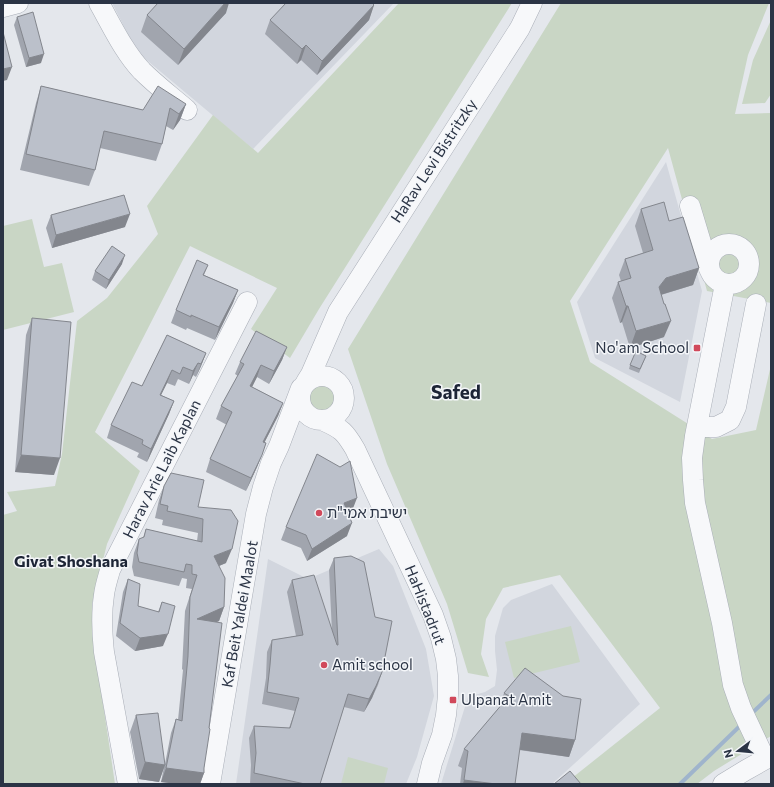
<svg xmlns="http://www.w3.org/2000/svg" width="774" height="787" font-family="Commissioner,'Noto Sans Hebrew',sans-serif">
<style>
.built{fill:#d2d6de}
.green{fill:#c9d6c5}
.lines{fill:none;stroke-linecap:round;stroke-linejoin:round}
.stream{stroke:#9fb4cc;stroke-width:4}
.minor-casing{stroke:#a9aeb7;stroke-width:21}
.minor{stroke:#f7f8fa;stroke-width:20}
.wall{fill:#a1a5ae}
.shaded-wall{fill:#83868d}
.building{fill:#bbc0ca;stroke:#83868d}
.poi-dot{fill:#d1495b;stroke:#f4f6f9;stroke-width:1.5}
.labels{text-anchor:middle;stroke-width:3;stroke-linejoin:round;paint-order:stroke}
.street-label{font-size:15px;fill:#2b3445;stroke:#f4f6f9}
.poi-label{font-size:15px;fill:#2b3445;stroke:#f4f6f9;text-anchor:start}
.neighbourhood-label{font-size:16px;font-weight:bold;fill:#1d2536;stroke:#f4f6f9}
.district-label{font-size:19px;font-weight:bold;fill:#1d2536;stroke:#f4f6f9}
</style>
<rect width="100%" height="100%" fill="#e4e7ec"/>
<path class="built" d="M 112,3 L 394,3 L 253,149 L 137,52 Z
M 666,162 L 702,291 L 680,402 L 595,358 L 577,302 Z
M 379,549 L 393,566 L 426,649 L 434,696 L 417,757 L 406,784 L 236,784 L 268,559 L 308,579 Z
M 552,584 L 640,704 L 552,784 L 441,784 L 468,697 L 485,692 L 495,686 L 497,670 L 495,651 L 495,636 L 503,608 L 511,600 Z"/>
<path class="green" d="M 399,3 L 512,3 L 319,309 L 290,358 L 251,329 L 277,288 L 190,246 L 95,432 L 140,471 L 107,544 L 92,604 L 94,643 L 115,784 L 3,784 L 3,515 L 17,511 L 7,492 L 55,486 L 62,454 L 77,321 L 107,298 L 158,234 L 147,206 L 213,115 L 258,153 Z
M 561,3 L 769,3 L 748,55 L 735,114 L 771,113 L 771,303 L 707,291 L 668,148 L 570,301 L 590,362 L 712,439 L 756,430 L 771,365 L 771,736 L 714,771 L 697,784 L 575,784 L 572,778 L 660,708 L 560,575 L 503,588 L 486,619 L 481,654 L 489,677 L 468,673 L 447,604 L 387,464 L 348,349 Z
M 771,20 L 771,94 L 765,103 L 742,104 L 753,60 Z
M 32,219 L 44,267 L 62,263 L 74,312 L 3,330 L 3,226 Z
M307 398a15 15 0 1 1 30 0a15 15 0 1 1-30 0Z
M 571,626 L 580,662 L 514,678 L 505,642 Z
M 348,757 L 388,768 L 384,784 L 341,784 Z"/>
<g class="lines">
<path class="stream" d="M 750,715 L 771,695
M 680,784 L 743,723"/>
<defs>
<path id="minor" d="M 99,3 C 112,26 124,52 142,71 C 156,85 172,97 187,110
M 3,7 L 18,3
M 690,206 L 709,269
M709 264a20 20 0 1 1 40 0a20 20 0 1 1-40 0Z
M 725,284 L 695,436 L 692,458 L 693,480 L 695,503 L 722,623 L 733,685 L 741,708 L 765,759
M300 398a22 22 0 1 1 44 0a22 22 0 1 1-44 0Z
M 306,382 L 311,374 L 338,312 L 520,28 L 532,3
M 324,421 C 342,429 345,432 355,449 L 433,615 L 441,638 L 446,659 L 448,676 L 448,695 L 446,715 L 442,735 L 432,763 L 427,784
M 697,427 L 716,427 L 730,420 L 736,407 L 756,304
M 128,784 L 104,652 C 102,633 101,614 104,595 C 105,586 108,578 110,570 L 247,302
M 210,784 L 256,514 L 263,487 L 271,463 L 279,446 L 301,388
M 723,784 L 746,770 L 771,756"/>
</defs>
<use href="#minor" class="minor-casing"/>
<use href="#minor" class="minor"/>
</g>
<path class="wall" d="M 374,5 L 369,20 L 317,75 L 301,60 L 297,64 L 265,34 L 270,20 Z
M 226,13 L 178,65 L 141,32 L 147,15 Z
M 17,17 L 41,63 L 26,67 L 14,25 Z
M 41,86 L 143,110 L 186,104 L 180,120 L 173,130 L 166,126 L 162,144 L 156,161 L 100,148 L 95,170 L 89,186 L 20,170 L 36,103 Z
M 641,209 L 669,221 L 699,268 L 693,285 L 661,295 L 664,337 L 630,348 L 622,322 L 620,323 L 612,298 L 618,282 L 621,281 L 619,275 L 625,259 L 643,253 L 635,226 Z
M 51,215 L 125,227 L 52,248 L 46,228 Z
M 122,264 L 106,289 L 92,280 L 95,271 Z
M 208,265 L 204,275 L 238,290 L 233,303 L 215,340 L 187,328 L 186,330 L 171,323 L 176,310 Z
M 32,318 L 54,475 L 15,472 L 26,335 Z
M 167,335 L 206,353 L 201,366 L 196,377 L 193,375 L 189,384 L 178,379 L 175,386 L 167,383 L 161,395 L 174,401 L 169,414 L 147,462 L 137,457 L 139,453 L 107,438 L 111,425 L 142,386 Z
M 287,347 L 282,360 L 269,384 L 257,377 L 252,387 L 283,403 L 278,416 L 264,443 L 266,443 L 257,467 L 246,491 L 206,472 L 210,459 L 227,425 L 216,419 L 221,406 L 238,376 L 235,374 L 240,362 Z
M 646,356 L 639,373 L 629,369 L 630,365 Z
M 164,486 L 198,507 L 226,563 L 219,566 L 224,607 L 219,621 L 216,622 L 204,768 L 204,773 L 200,784 L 177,784 L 161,782 L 164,767 L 159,782 L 139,779 L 130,732 L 136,715 L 165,764 L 171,733 L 176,719 L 178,720 L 183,670 L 182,669 L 185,611 L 192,589 L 186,588 L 187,579 L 182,578 L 179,586 L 134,576 L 132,567 L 134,553 L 139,539 L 143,538 L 146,529 L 197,541 L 198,533 L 162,525 L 163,520 L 155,518 L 159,500 Z
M 352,511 L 348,513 L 347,536 L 307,561 L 301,548 L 281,540 L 286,527 Z
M 334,558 L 382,672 L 378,685 L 372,698 L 364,712 L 344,707 L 320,784 L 250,784 L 251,765 L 249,738 L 254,726 L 289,728 L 295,711 L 262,704 L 266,678 L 267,652 L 272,640 L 296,636 L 287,592 L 292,580 L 332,632 L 329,570 Z
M 128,579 L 138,606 L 158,612 L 162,602 L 163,646 L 135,651 L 116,636 L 123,592 Z
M 504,693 L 575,740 L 569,757 L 519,750 L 515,784 L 460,784 L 462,768 L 458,766 L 464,749 L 499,708 Z"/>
<path class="shaded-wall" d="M 225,3 L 229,3 L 226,13 L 178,65 L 184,49 Z
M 374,5 L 369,20 L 317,75 L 322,61 Z
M 306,45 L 301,60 L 297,64 L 302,49 Z
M 44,54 L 41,63 L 26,67 L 29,58 Z
M 12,67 L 7,80 L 3,81 L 3,69 Z
M 186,104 L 180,120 L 173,130 L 179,114 Z
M 130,214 L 125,227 L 52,248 L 56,235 Z
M 125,255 L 122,264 L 106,289 L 109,280 Z
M 699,268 L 693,285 L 660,295 L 659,287 L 666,278 Z
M 238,290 L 233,303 L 215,340 L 219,327 Z
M 626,306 L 628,306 L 622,322 L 620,323 Z
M 671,321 L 664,337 L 630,348 L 636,331 Z
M 287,347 L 282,360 L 269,384 L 274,371 Z
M 206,353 L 201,366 L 196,377 L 201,364 Z
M 198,363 L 193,375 L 189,384 L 193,371 Z
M 261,365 L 257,377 L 246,399 L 250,386 Z
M 172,370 L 167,383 L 155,407 L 160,395 Z
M 174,401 L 169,414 L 147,462 L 151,449 Z
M 283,403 L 278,416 L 258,455 L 263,442 Z
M 21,455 L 60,458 L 54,475 L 15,472 Z
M 262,455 L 257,467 L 246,491 L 251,478 Z
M 357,498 L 352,511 L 339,516 L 344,503 Z
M 352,523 L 347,536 L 307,561 L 312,549 Z
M 232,549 L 226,563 L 209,570 L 214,556 Z
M 224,607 L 219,621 L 192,633 L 197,619 Z
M 168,634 L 163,646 L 135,651 L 140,638 Z
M 382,672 L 372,698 L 364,712 L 369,699 Z
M 522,733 L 575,740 L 569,757 L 515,749 Z
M 145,762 L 165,765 L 159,782 L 139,779 Z
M 166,768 L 204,773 L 200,784 L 177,784 L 161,782 Z
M 464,780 L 496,784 L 463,784 Z"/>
<path class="building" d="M 158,3 L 225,3 L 184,49 L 147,15 Z
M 286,3 L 372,3 L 374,5 L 322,61 L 306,45 L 302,49 L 270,20 Z
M 33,12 L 44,54 L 29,58 L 17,17 Z
M 3,32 L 12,67 L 3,69 Z
M 41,86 L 143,110 L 158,86 L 186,104 L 179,114 L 170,108 L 162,144 L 104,131 L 95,170 L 26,154 Z
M 124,195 L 130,214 L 56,235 L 51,215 Z
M 664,202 L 669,221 L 683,217 L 699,268 L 666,278 L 659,287 L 664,304 L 665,304 L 671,321 L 636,331 L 628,306 L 626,306 L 618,282 L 631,278 L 625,259 L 653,250 L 641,209 Z
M 112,246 L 125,255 L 109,280 L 95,271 Z
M 197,260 L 208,265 L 203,275 L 238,290 L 219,327 L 191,315 L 191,317 L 176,310 Z
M 32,318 L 71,322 L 60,458 L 21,455 Z
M 256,331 L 287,347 L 274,371 L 261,365 L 250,386 L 283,403 L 263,442 L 266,443 L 262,455 L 251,478 L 210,459 L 232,412 L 221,406 L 244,364 L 240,362 Z
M 167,335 L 206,353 L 201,364 L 198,363 L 193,371 L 183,367 L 180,374 L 172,370 L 160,395 L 174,401 L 151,449 L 142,444 L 143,440 L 111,425 L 132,382 L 142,386 Z
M 636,351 L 646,356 L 640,369 L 630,365 Z
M 317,454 L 340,467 L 350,461 L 357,498 L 344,503 L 352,523 L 312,549 L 306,535 L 286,527 Z
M 171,473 L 204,480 L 198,507 L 231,510 L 238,521 L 232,549 L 214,556 L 225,578 L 224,607 L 197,619 L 222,623 L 209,728 L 210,729 L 204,768 L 204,773 L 166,768 L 176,719 L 182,721 L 188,656 L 188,655 L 190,597 L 197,575 L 192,574 L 192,565 L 186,564 L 184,572 L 139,562 L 137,553 L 139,539 L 144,537 L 146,529 L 202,542 L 203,519 L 167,511 L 168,506 L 160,504 L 164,486 Z
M 351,556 L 364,562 L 375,617 L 392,621 L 382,672 L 376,686 L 369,699 L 348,694 L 320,784 L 305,784 L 254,773 L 256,753 L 254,726 L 290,728 L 299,698 L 267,692 L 270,665 L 272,640 L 303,635 L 292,580 L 314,575 L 337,645 L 338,645 L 334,558 Z
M 128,579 L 140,584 L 138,606 L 159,612 L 162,602 L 175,606 L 168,634 L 140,638 L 120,623 Z
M 525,668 L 563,696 L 581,699 L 575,740 L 522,733 L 515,784 L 496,784 L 464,780 L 468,751 L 464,749 L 509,696 L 504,693 Z
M 158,713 L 165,765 L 145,762 L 136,715 Z
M 570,771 L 581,784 L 554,784 Z"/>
<g class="poi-dot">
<rect x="693" y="344" width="8" height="8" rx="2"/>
<circle cx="319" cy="513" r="4"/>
<circle cx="324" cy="665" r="4"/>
<rect x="449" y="696" width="8" height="8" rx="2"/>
</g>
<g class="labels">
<g class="street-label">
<text transform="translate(434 161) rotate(-57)" y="5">HaRav Levi Bistritzky</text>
<text transform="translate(162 469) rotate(-63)" y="5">Harav Arie Laib Kaplan</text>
<text transform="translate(425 605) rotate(68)" y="5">HaHistadrut</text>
<text transform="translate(240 614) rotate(-80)" y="5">Kaf Beit Yaldei Maalot</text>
</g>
<g class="poi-label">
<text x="689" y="353" text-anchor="end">No'am School</text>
<text x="327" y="518">ישיבת אמי"ת</text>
<text x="332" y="670">Amit school</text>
<text x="461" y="705">Ulpanat Amit</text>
</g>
<g class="neighbourhood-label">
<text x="71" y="567">Givat Shoshana</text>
</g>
<g class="district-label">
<text x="456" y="399">Safed</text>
</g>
</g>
<rect width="774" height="787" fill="none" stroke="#2b3445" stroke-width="8"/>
<g transform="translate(738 751) rotate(254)" stroke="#f4f6f9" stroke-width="3" paint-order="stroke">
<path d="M0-3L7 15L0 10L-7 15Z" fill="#2b3445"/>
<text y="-6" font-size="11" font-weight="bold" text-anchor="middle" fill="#2b3445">N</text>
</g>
</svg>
